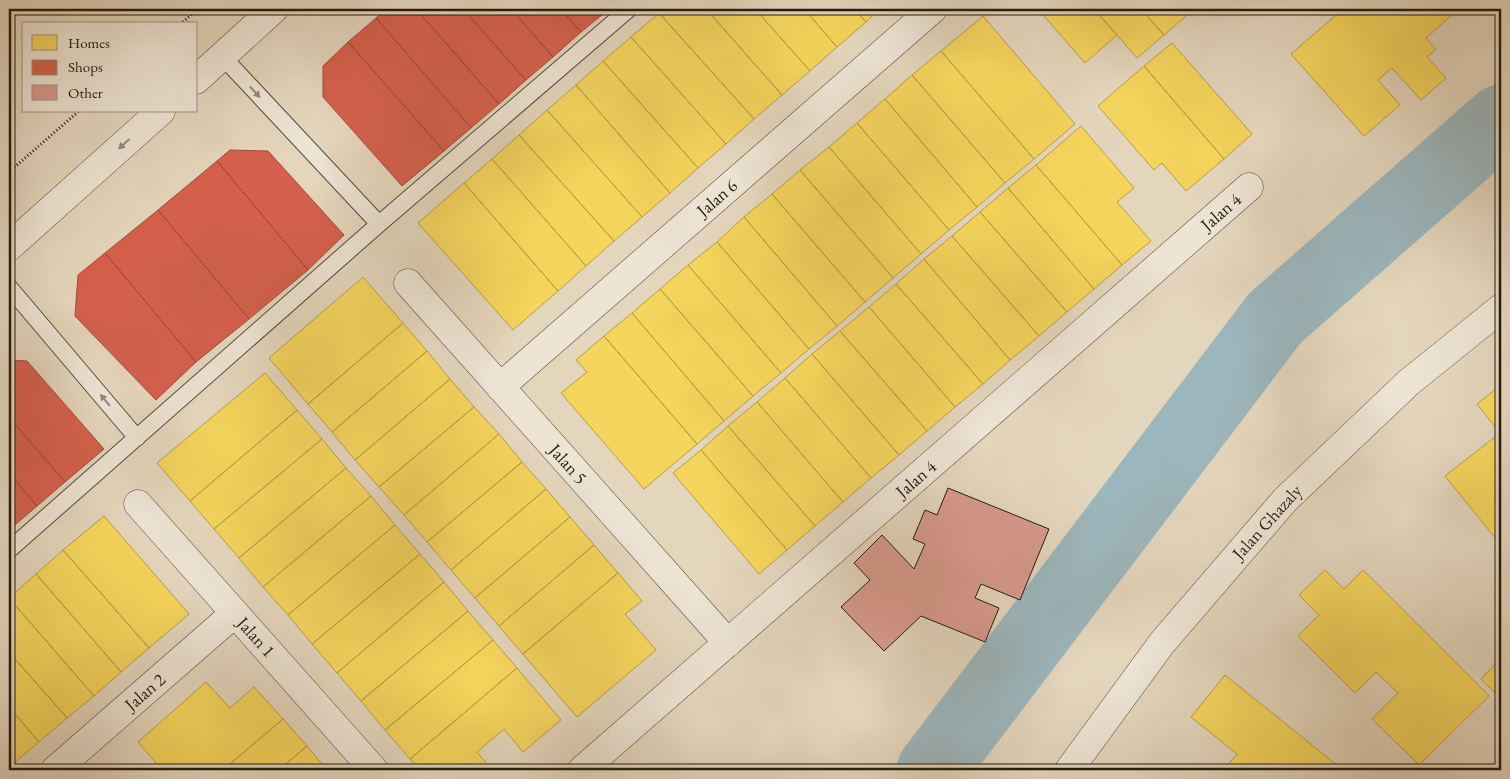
<svg xmlns="http://www.w3.org/2000/svg" width="1510" height="779" font-family="'EB Garamond',serif">
<style>
.homes{fill:#f6d55c;stroke:#b79d45}
.shops{fill:#d6604d;stroke:#a14b3a}
.lines{fill:none;stroke-linecap:round;stroke-linejoin:round}
.river{stroke:#9cb6bd;stroke-width:71}
.building{fill:#d89a8d;stroke:#241a0f}
.lane-casing{stroke:#54493a;stroke-width:18}
.street-casing{stroke:#54493a;stroke-width:29}
.path{stroke:#241a0f;stroke-width:3;stroke-dasharray:1 2.5;stroke-linecap:butt}
.lane{stroke:#ede4d4;stroke-width:16}
.street{stroke:#ede4d4;stroke-width:28}
.oneway{fill:#93897b}
.labels{text-anchor:middle;stroke-width:5;stroke-linejoin:round;paint-order:stroke}
.street-label{font-size:18px;fill:#241a0f;stroke:#ede4d4}
</style>
<rect width="100%" height="100%" fill="#e4d6bd"/>
<filter id="stains"><feTurbulence type="fractalNoise" baseFrequency=".004" numOctaves="4"/><feColorMatrix values="0 0 0 0 .2 0 0 0 0 .09 0 0 0 0 .02 0 0 0 .5 -.17"/></filter>
<radialGradient id="worn" r=".72"><stop offset=".6" stop-color="#630" stop-opacity="0"/><stop offset="1" stop-color="#630" stop-opacity=".3"/></radialGradient>
<path class="homes" d="M 664,9 L 706,9 L 782,95 L 754,119 L 659,13 Z
M 706,9 L 755,9 L 810,71 L 782,95 Z
M 755,9 L 804,9 L 837,47 L 810,71 Z
M 804,9 L 854,9 L 866,22 L 837,47 Z
M 854,9 L 880,9 L 866,22 Z
M 1038,9 L 1094,9 L 1117,35 L 1085,63 Z
M 1094,9 L 1141,9 L 1164,35 L 1137,58 Z
M 1141,9 L 1194,9 L 1164,35 Z
M 1343,9 L 1459,9 L 1426,38 L 1436,49 L 1427,57 L 1446,78 L 1421,100 L 1392,68 L 1378,80 L 1400,105 L 1364,136 L 1291,54 Z
M 659,13 L 754,119 L 726,144 L 631,37 Z
M 983,16 L 1075,124 L 1034,159 L 941,51 Z
M 631,37 L 726,144 L 698,168 L 603,61 Z
M 1172,43 L 1252,134 L 1224,159 L 1144,66 Z
M 941,51 L 1034,159 L 1005,183 L 912,75 Z
M 603,61 L 698,168 L 670,193 L 576,85 Z
M 1144,66 L 1224,159 L 1186,191 L 1162,163 L 1154,170 L 1098,106 Z
M 912,75 L 1005,183 L 977,207 L 885,99 Z
M 576,85 L 670,193 L 642,217 L 547,110 Z
M 885,99 L 977,207 L 949,230 L 857,123 Z
M 547,110 L 642,217 L 614,241 L 519,135 Z
M 857,123 L 949,230 L 921,254 L 829,147 Z
M 1081,126 L 1134,188 L 1117,202 L 1151,241 L 1122,265 L 1036,165 Z
M 519,135 L 614,241 L 586,266 L 492,159 Z
M 829,147 L 921,254 L 893,278 L 800,170 Z
M 492,159 L 586,266 L 558,291 L 464,183 Z
M 1036,165 L 1122,265 L 1094,289 L 1008,188 Z
M 800,170 L 893,278 L 865,302 L 772,194 Z
M 464,183 L 558,291 L 513,330 L 418,223 Z
M 1008,188 L 1094,289 L 1067,312 L 980,212 Z
M 772,194 L 865,302 L 837,326 L 744,217 Z
M 980,212 L 1067,312 L 1039,336 L 952,236 Z
M 744,217 L 837,326 L 809,349 L 717,242 Z
M 952,236 L 1039,336 L 1010,360 L 924,259 Z
M 717,242 L 809,349 L 781,373 L 688,265 Z
M 924,259 L 1010,360 L 983,384 L 896,284 Z
M 688,265 L 781,373 L 753,396 L 660,289 Z
M 363,277 L 403,323 L 308,404 L 269,358 Z
M 896,284 L 983,384 L 955,407 L 869,307 Z
M 660,289 L 753,396 L 724,421 L 632,313 Z
M 869,307 L 955,407 L 927,431 L 840,331 Z
M 632,313 L 724,421 L 697,444 L 604,336 Z
M 403,323 L 427,351 L 332,432 L 308,404 Z
M 840,331 L 927,431 L 899,455 L 812,354 Z
M 604,336 L 697,444 L 644,489 L 561,393 L 587,372 L 576,360 Z
M 427,351 L 450,379 L 355,460 L 332,432 Z
M 812,354 L 899,455 L 871,478 L 785,378 Z
M 265,373 L 297,410 L 190,501 L 157,463 Z
M 785,378 L 871,478 L 843,502 L 757,402 Z
M 450,379 L 474,407 L 379,487 L 355,460 Z
M 1501,385 L 1501,545 L 1445,476 L 1500,433 L 1477,404 Z
M 757,402 L 843,502 L 815,526 L 728,426 Z
M 474,407 L 499,434 L 404,515 L 379,487 Z
M 297,410 L 322,439 L 214,529 L 190,501 Z
M 728,426 L 815,526 L 787,550 L 701,450 Z
M 499,434 L 522,462 L 427,542 L 404,515 Z
M 322,439 L 346,468 L 239,558 L 214,529 Z
M 701,450 L 787,550 L 759,574 L 673,473 Z
M 522,462 L 546,489 L 451,570 L 427,542 Z
M 346,468 L 371,496 L 263,587 L 239,558 Z
M 546,489 L 570,517 L 475,598 L 451,570 Z
M 371,496 L 395,525 L 288,615 L 263,587 Z
M 104,516 L 189,614 L 149,648 L 63,550 Z
M 570,517 L 594,545 L 499,626 L 475,598 Z
M 395,525 L 420,554 L 312,644 L 288,615 Z
M 594,545 L 618,573 L 523,654 L 499,626 Z
M 63,550 L 149,648 L 121,672 L 36,574 Z
M 420,554 L 444,582 L 337,673 L 312,644 Z
M 1325,570 L 1344,589 L 1363,570 L 1489,696 L 1419,765 L 1372,719 L 1398,693 L 1376,672 L 1355,693 L 1298,636 L 1319,615 L 1299,595 Z
M 618,573 L 642,601 L 625,614 L 656,650 L 577,717 L 523,654 Z
M 36,574 L 121,672 L 94,696 L 9,598 Z
M 444,582 L 468,611 L 361,701 L 337,673 Z
M 9,598 L 94,696 L 67,718 L 9,652 Z
M 468,611 L 493,640 L 385,730 L 361,701 Z
M 493,640 L 517,668 L 410,759 L 385,730 Z
M 9,652 L 67,718 L 39,742 L 9,707 Z
M 1501,658 L 1501,699 L 1481,679 Z
M 517,668 L 561,720 L 523,752 L 504,729 L 477,752 L 492,770 L 420,770 L 410,759 Z
M 1225,675 L 1343,770 L 1223,770 L 1237,754 L 1191,717 Z
M 206,682 L 230,708 L 254,687 L 283,719 L 223,770 L 162,770 L 138,742 Z
M 9,707 L 39,742 L 12,765 L 9,761 Z
M 283,719 L 307,746 L 279,770 L 223,770 Z
M 307,746 L 327,770 L 279,770 Z"/>
<path class="shops" d="M 387,9 L 416,9 L 499,104 L 471,128 L 376,18 Z
M 416,9 L 463,9 L 526,80 L 499,104 Z
M 463,9 L 511,9 L 553,57 L 526,80 Z
M 511,9 L 560,9 L 581,32 L 553,57 Z
M 560,9 L 608,9 L 608,10 L 581,32 Z
M 376,18 L 471,128 L 444,151 L 348,42 Z
M 348,42 L 444,151 L 402,186 L 323,97 L 323,66 Z
M 230,150 L 268,151 L 344,235 L 308,270 L 217,161 Z
M 217,161 L 308,270 L 249,319 L 158,210 Z
M 158,210 L 249,319 L 196,362 L 105,253 Z
M 105,253 L 196,362 L 156,400 L 75,316 L 78,275 Z
M 9,360 L 27,361 L 104,449 L 65,482 L 9,417 Z
M 9,417 L 65,482 L 37,506 L 9,473 Z
M 9,473 L 37,506 L 9,530 Z"/>
<g class="lines">
<path class="river" d="M 932,770 L 1275,318 L 1501,120"/>
</g>
<path class="building" d="M 948,488 L 1049,529 L 1020,600 L 981,584 L 975,598 L 999,608 L 985,642 L 921,616 L 884,651 L 841,607 L 870,580 L 854,563 L 882,535 L 914,569 L 925,544 L 913,539 L 925,510 L 937,515 Z"/>
<g class="lines">
<defs>
<path id="lane" d="M 222,56 L 379,224
M 9,287 L 137,438
M 9,550 L 379,224 L 629,9"/>
<path id="street" d="M 196,80 L 274,9
M 9,247 L 161,111
M 408,283 L 728,643
M 500,387 L 933,9
M 138,504 L 374,770
M 55,770 L 235,613
M 582,770 L 1249,187
M 1069,770 L 1162,643 L 1285,500 L 1408,383 L 1501,308"/>
</defs>
<use href="#lane" class="lane-casing"/>
<use href="#street" class="street-casing"/>
<path class="path" d="M 180,24 L 198,9
M 9,172 L 79,111"/>
<use href="#lane" class="lane"/>
<use href="#street" class="street"/>
</g>
<defs><path id="oneway-solid" d="M-6-.8H1V-3.2L6.5 0L1 3.2V.8H-6Z" transform="scale(1.25)"/></defs>
<g class="oneway">
<use href="#oneway-solid" transform="translate(255 92) rotate(47)"/>
<use href="#oneway-solid" transform="translate(124 144) rotate(138)"/>
<use href="#oneway-solid" transform="translate(105 400) rotate(-130)"/>
</g>
<g class="labels">
<g class="street-label">
<text transform="translate(717 198) rotate(-41)" y="6">Jalan 6</text>
<text transform="translate(1221 212) rotate(-41)" y="6">Jalan 4</text>
<text transform="translate(568 464) rotate(48)" y="6">Jalan 5</text>
<text transform="translate(916 479) rotate(-41)" y="6">Jalan 4</text>
<text transform="translate(1267 522) rotate(-48)" y="6">Jalan Ghazaly</text>
<text transform="translate(256 637) rotate(48)" y="6">Jalan 1</text>
<text transform="translate(145 692) rotate(-41)" y="6">Jalan 2</text>
</g>
</g>
<rect width="1510" height="779" fill="none" stroke="#e4d6bd" stroke-width="30"/>
<rect x="10" y="10" width="1490" height="759" fill="none" stroke="#241a0f" stroke-width="2.5"/>
<rect x="15" y="15" width="1480" height="749" fill="none" stroke="#241a0f"/>
<rect x="22" y="22" width="175" height="90" fill="#ede4d4" stroke="#9d9385"/>
<rect x="32" y="35" width="25" height="15" fill="#f6d55c" stroke="#9d9385"/>
<text x="68" y="48" font-size="15" fill="#241a0f">Homes</text>
<rect x="32" y="60" width="25" height="15" fill="#d6604d" stroke="#9d9385"/>
<text x="68" y="72" font-size="15" fill="#241a0f">Shops</text>
<rect x="32" y="85" width="25" height="15" fill="#d89a8d" stroke="#9d9385"/>
<text x="68" y="98" font-size="15" fill="#241a0f">Other</text>
<rect width="100%" height="100%" filter="url(#stains)"/>
<rect width="100%" height="100%" fill="url(#worn)"/>
</svg>
